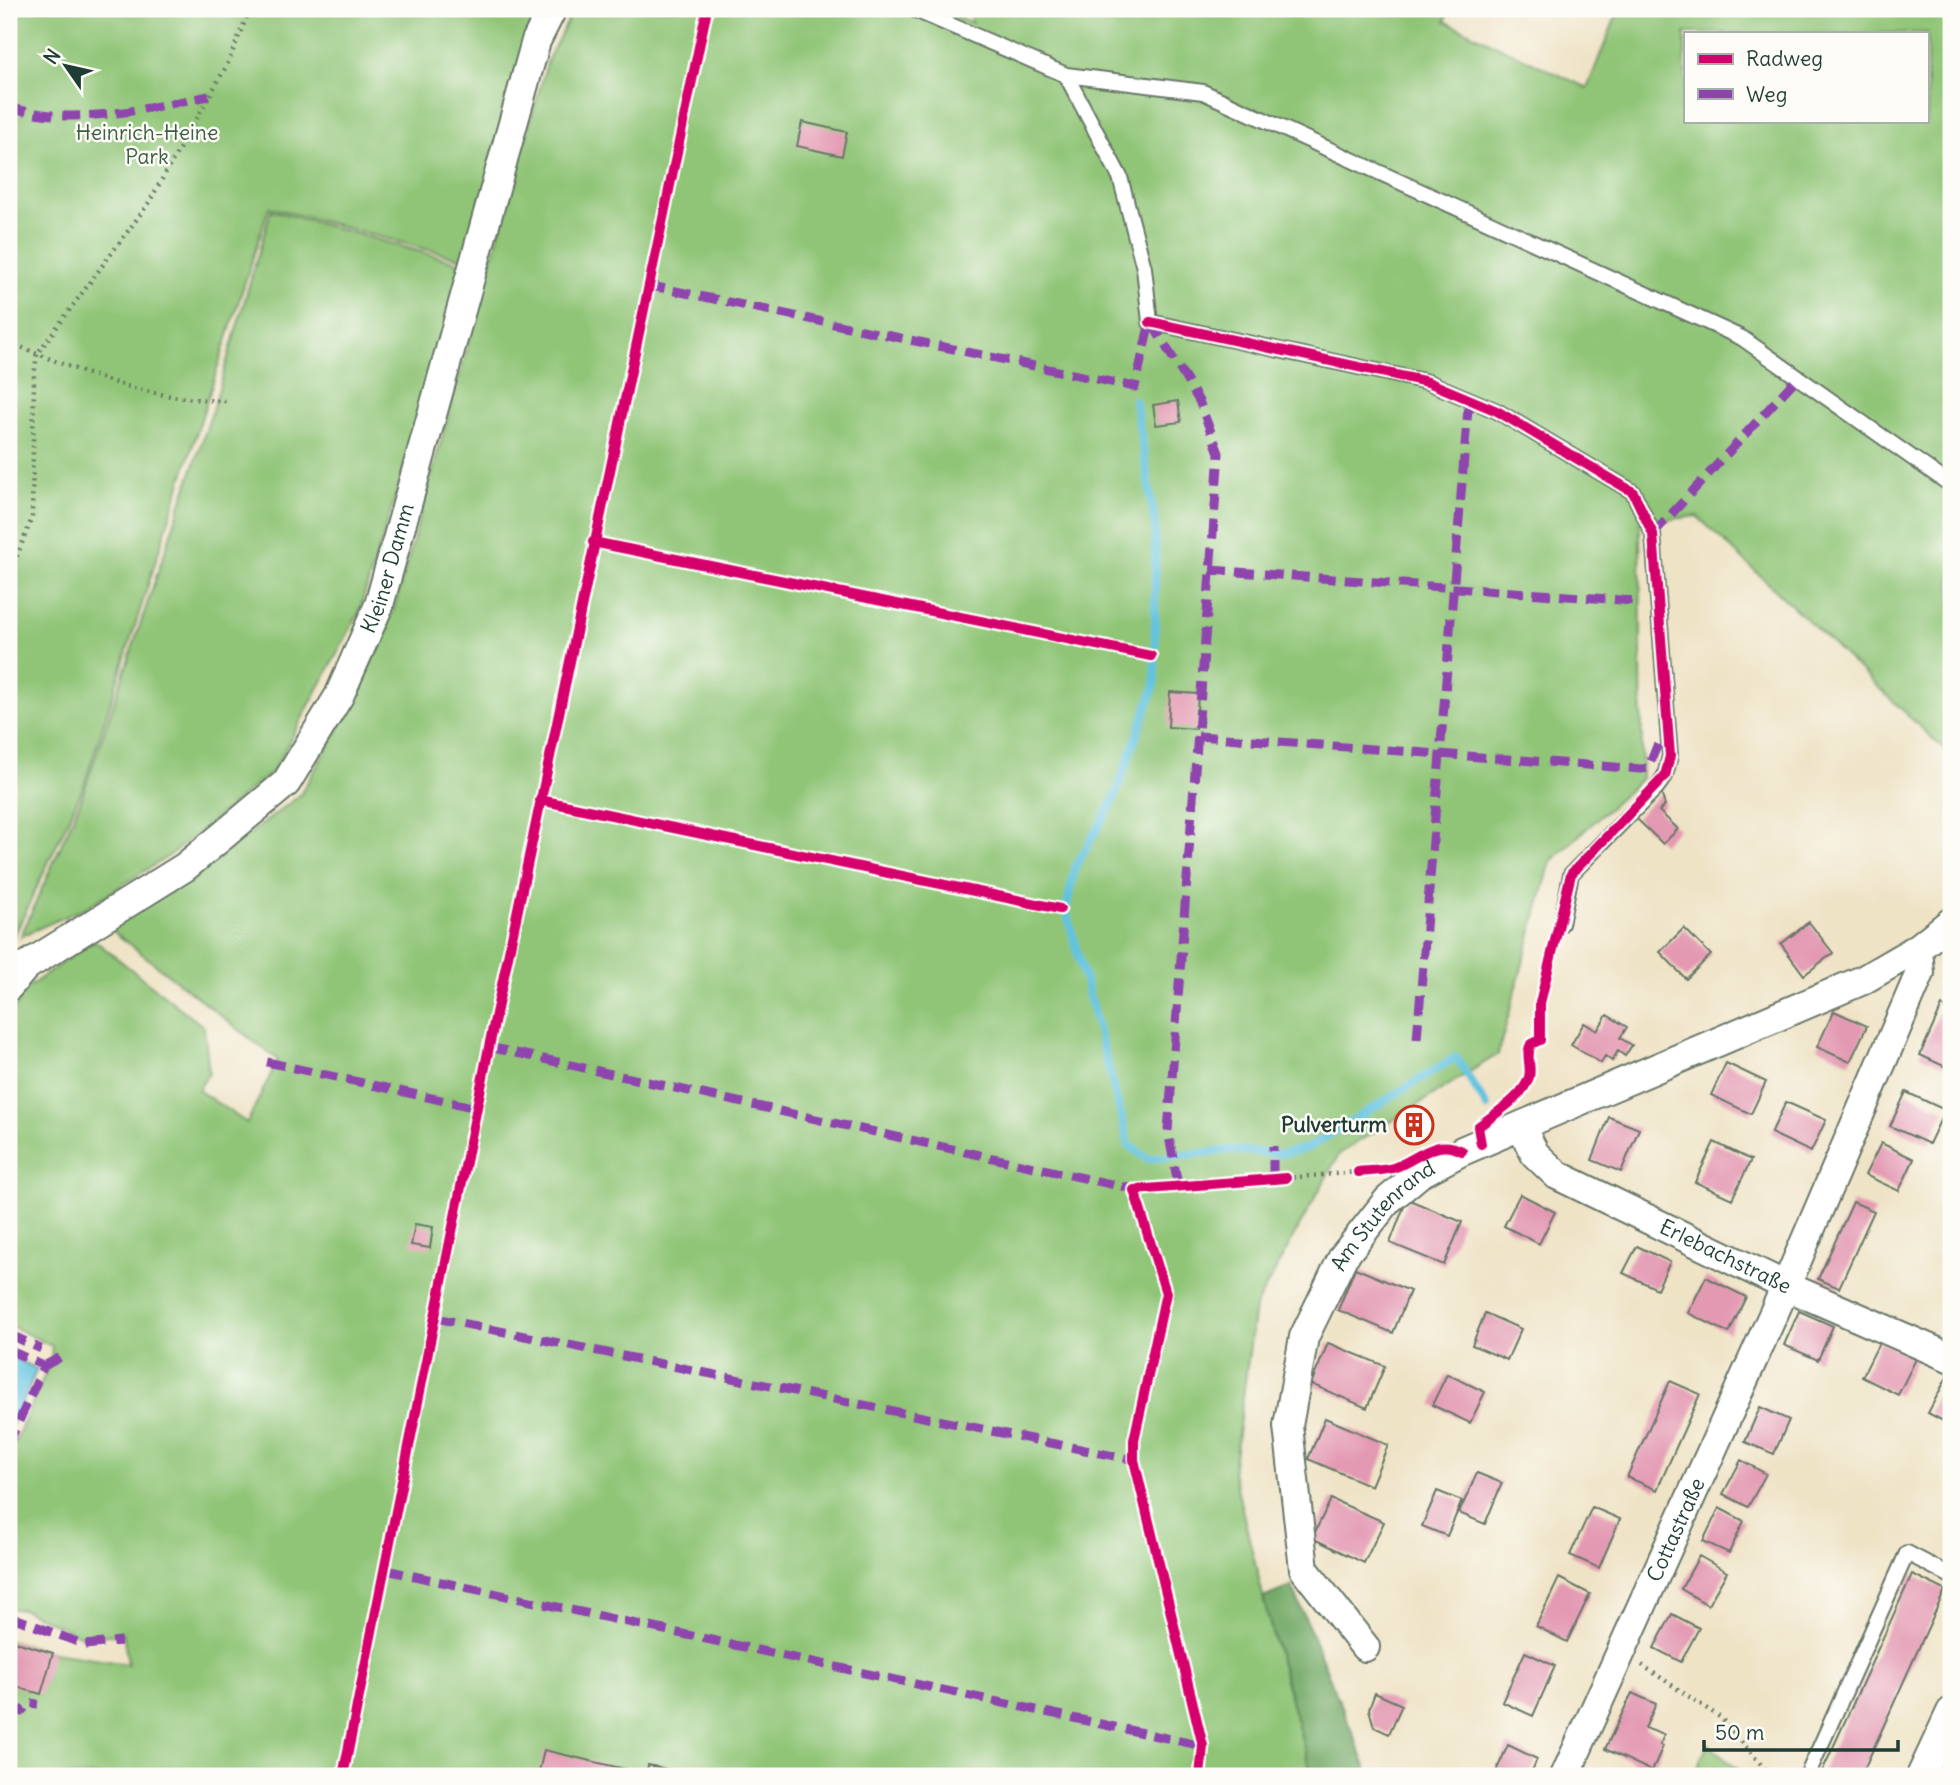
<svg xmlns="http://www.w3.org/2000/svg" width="1960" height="1785" font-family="Delius,sans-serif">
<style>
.green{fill:#90c577;stroke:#588156;stroke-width:2;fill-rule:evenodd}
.forest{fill:#74aa68;stroke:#4a744e;stroke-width:2}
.water{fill:#62c3e0;stroke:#40808a;stroke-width:2}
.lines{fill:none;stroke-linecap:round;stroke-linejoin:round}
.stream{stroke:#62c3e0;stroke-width:8}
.building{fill:#e399b2}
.service-casing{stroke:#687767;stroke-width:18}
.minor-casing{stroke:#687767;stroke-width:32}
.path{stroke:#687767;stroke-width:4.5;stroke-dasharray:2 5;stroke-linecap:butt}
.service{stroke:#fff;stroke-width:14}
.minor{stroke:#fff;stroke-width:28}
.quiet{stroke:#8e44ad;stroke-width:9;stroke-dasharray:18 9;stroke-linecap:butt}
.cycleway-casing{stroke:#fdfcf7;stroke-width:15}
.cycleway{stroke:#d6006c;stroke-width:10}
.labels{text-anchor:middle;stroke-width:5;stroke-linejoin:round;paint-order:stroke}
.park-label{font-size:21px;fill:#3b5f45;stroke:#fdfcf7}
.street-label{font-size:21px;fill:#1f3d34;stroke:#fdfcf7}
.poi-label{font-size:21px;font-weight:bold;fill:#1f3d34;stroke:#fdfcf7;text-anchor:end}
</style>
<rect width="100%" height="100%" fill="#fdfcf7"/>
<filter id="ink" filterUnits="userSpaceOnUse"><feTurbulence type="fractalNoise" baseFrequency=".0143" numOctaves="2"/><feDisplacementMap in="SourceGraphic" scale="14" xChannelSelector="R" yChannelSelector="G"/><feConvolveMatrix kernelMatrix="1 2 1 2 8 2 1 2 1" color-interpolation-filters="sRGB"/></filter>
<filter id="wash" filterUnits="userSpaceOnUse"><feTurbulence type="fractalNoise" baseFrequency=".00686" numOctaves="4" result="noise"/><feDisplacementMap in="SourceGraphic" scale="28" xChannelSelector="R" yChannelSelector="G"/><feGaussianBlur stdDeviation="1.57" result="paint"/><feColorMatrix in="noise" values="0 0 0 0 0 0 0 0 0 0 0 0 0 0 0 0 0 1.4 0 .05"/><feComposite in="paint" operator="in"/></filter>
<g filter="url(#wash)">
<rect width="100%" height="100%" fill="#efe3c6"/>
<path class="green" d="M 9,9 L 539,9 L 470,261 L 269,207 L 83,788 L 9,947 Z
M 574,9 L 940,9 L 972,23 L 969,9 L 1450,9 L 1445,21 L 1587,88 L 1619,9 L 1951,9 L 1951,756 L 1697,516 L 1640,523 L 1642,778 L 1551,861 L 1498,1054 L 1339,1154 L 1255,1307 L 1233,1472 L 1272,1633 L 1312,1776 L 9,1776 L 9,1640 L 53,1653 L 128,1664 L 123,1633 L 86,1638 L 22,1609 L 9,1609 L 9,1455 L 51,1361 L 52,1346 L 9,1325 L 9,1021 L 23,991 L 94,940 L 204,1027 L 209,1073 L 198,1090 L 247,1123 L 278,1060 L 109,928 L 191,879 L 300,795 L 355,700 L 394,609 L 548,59 ZM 1685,33 L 1927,33 L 1927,121 L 1685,121 Z
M 271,210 L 468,265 L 358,615 L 274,770 L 172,854 L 87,907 L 21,936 L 81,800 L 213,409 Z
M 1708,1743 L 1737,1769 L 1754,1776 L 1694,1776 Z"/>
<path class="forest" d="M 1292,1586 L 1370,1776 L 1312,1776 L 1263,1598 Z"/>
<path class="water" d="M 9,1356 L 37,1369 L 9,1432 Z"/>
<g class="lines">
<path class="stream" d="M 1135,400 L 1155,524 L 1155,685 L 1113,802 L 1075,867 L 1066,910 L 1129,1145 L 1147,1159 L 1231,1150 L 1280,1154 L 1308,1148 L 1456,1057 L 1487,1107"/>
</g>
<g id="blocks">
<path class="building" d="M 802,122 L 847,132 L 842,156 L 797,146 Z
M 1178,401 L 1181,422 L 1156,425 L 1153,405 Z
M 1170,692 L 1198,694 L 1196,729 L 1168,727 Z
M 1661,793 L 1665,805 L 1659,811 L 1678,829 L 1663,844 L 1636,818 Z
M 1809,922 L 1833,953 L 1804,975 L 1781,944 Z
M 1684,928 L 1711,955 L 1686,979 L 1660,952 Z
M 1942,1006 L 1951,1010 L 1950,1069 L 1920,1055 Z
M 1834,1011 L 1867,1026 L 1850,1062 L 1817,1047 Z
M 1607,1015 L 1627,1027 L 1620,1038 L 1632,1045 L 1625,1056 L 1618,1051 L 1612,1061 L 1605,1056 L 1601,1063 L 1571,1045 L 1584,1023 L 1597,1031 Z
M 1726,1063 L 1766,1082 L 1751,1114 L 1711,1095 Z
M 1906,1092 L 1945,1110 L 1929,1144 L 1890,1126 Z
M 1786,1102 L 1826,1120 L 1811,1152 L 1771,1133 Z
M 1416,1109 L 1429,1128 L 1411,1140 L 1398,1122 Z
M 1609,1117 L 1639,1129 L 1621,1172 L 1592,1160 Z
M 1714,1142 L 1751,1160 L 1732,1199 L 1695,1182 Z
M 1881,1143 L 1914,1159 L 1899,1191 L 1865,1175 Z
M 1520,1194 L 1555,1212 L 1539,1244 L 1504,1226 Z
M 1407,1199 L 1462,1222 L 1444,1265 L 1390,1243 Z
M 1853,1202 L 1874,1211 L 1839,1288 L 1818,1279 Z
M 415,1224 L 433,1227 L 430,1248 L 411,1245 Z
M 1637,1246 L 1670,1262 L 1657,1289 L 1623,1273 Z
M 1355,1268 L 1410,1291 L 1393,1333 L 1338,1310 Z
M 1706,1277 L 1746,1297 L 1729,1333 L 1688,1313 Z
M 1799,1311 L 1833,1326 L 1818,1360 L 1784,1345 Z
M 1485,1313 L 1521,1329 L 1507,1360 L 1472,1345 Z
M 1880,1341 L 1916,1359 L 1898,1395 L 1862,1377 Z
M 1328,1343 L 1385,1366 L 1367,1408 L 1311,1384 Z
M 1949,1373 L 1951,1375 L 1951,1425 L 1928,1413 Z
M 1447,1374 L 1485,1392 L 1470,1423 L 1432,1405 Z
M 1670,1381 L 1700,1394 L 1657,1490 L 1627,1477 Z
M 1760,1407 L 1789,1420 L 1774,1454 L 1745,1442 Z
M 1325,1418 L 1388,1445 L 1371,1486 L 1308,1459 Z
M 1741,1460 L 1766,1474 L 1748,1507 L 1723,1494 Z
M 1477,1473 L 1502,1483 L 1485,1524 L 1459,1513 Z
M 1437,1491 L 1462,1501 L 1447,1536 L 1422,1526 Z
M 1331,1499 L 1384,1522 L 1364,1563 L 1312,1538 Z
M 1592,1507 L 1620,1519 L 1599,1568 L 1570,1555 Z
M 1719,1508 L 1744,1521 L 1729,1553 L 1703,1541 Z
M 1699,1556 L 1727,1572 L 1708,1605 L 1681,1589 Z
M 1912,1574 L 1945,1590 L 1861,1776 L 1820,1776 Z
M 1559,1578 L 1590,1594 L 1567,1642 L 1536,1626 Z
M 1672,1614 L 1699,1628 L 1681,1662 L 1654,1648 Z
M 9,1640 L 53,1653 L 41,1694 L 9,1685 Z
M 1525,1652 L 1555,1666 L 1533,1716 L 1502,1702 Z
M 1375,1693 L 1402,1705 L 1389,1734 L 1374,1727 L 1369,1709 Z
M 1632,1693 L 1656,1704 L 1645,1728 L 1664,1735 L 1660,1745 L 1663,1746 L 1652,1771 L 1605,1749 Z
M 1508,1745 L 1537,1759 L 1530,1776 L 1494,1776 Z
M 544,1750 L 646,1774 L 648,1765 L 671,1770 L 670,1776 L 538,1776 Z"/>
</g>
</g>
<g filter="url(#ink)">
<use href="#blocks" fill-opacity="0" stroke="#687767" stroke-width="2"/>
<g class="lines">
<defs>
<path id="service" d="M 913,9 L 1066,75 L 1203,92 L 1742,338 L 1951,485
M 1066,75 L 1120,177 L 1144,268 L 1150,322 L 1428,382 L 1497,411 L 1633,492 L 1653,534 L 1670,756 L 1665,776 L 1656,788 L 1571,874 L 1561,924
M 1807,1776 L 1907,1553 L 1951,1576"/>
<g id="minor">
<path id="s1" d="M 9,986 L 26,966 L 185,867 L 286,783 L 339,696 L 379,605 L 536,41 L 552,9"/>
<path id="s2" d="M 1521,1127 L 1535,1154 L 1557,1175 L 1786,1286 L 1951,1358"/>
<path id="s3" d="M 1365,1647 L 1304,1569 L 1288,1426 L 1304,1337 L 1343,1257 L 1388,1200 L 1419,1174 L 1462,1151 L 1863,980 L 1918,948"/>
<path id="s4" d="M 1565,1776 L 1786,1286 L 1920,973 L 1918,948 L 1951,922"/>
<path d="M 1921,1776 L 1951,1712"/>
</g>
</defs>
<use href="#service" class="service-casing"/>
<use href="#minor" class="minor-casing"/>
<path class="path" d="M 9,342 C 86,374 142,399 227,401
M 9,576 L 32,518 L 34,376 L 37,354 L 148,204 L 227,65 L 250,9
M 1286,1178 L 1358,1172
M 1642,1665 L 1721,1718 L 1771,1776"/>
<use href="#service" class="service"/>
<use href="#minor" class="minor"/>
<path class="quiet" d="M 9,107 C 77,127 142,109 209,96
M 647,285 L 1135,387 L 1150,322
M 1151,322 L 1199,401 L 1219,453 L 1168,1131 L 1178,1185
M 1653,534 L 1798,377
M 1210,570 L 1636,601
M 1198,736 L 1641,769 L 1648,768 L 1659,741 L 1669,740
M 1417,1039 L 1468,408 L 1482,408
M 489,1047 L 1138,1190
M 267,1062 L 477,1108
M 1273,1178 L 1273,1146
M 436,1318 L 1134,1460
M 9,1334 L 41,1349
M 9,1350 L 44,1366 L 9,1443
M 44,1366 L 64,1355
M 386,1570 L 1203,1746
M 9,1619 L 20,1620 L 85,1645 L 121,1641
M 9,1709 L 21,1712 L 29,1703 L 38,1704"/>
<defs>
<path id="cycleway" d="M 1150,322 L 1428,382 L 1497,411 L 1633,492 L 1653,534 L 1670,756 L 1665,776 L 1571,874 L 1540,1003 L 1540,1040 L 1531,1044 C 1525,1055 1532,1066 1529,1077 C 1523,1098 1494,1114 1478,1127 L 1481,1144
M 593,542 L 1151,656
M 540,800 L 1060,909
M 1358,1172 C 1369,1171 1382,1171 1393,1168 C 1418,1160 1434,1137 1462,1151
M 343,1776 L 489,1047 L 707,9
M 1200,1776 L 1203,1746 L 1134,1460 L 1134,1440 L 1166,1293 L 1134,1190 L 1286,1178"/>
</defs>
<use href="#cycleway" class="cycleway-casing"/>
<use href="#cycleway" class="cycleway"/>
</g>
</g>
<defs>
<symbol id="building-ring" viewBox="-11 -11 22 22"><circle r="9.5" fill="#fdfcf7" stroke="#c8321e" stroke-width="1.5"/><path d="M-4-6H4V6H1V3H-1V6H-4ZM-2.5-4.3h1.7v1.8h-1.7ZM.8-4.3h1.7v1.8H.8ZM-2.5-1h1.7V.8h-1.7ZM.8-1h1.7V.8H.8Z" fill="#c8321e"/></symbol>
</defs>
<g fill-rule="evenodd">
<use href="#building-ring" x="1392" y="1103" width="44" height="44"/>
</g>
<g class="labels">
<g class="park-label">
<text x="147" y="140">Heinrich-Heine<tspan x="147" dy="24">Park</tspan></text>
</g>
<g class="street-label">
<text dy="7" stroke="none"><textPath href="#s1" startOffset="584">Kleiner Damm</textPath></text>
<text dy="7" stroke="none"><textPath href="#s3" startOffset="480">Am Stutenrand</textPath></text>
<text dy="7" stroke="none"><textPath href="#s2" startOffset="248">Erlebachstraße</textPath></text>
<text dy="7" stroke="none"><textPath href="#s4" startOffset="270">Cottastraße</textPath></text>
</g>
<g class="poi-label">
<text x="1387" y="1132">Pulverturm</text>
</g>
</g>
<rect width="1960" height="1785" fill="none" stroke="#fdfcf7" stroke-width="35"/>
<rect x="1684" y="32" width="245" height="91" fill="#fdfcf7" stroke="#a4b0a9" stroke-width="2"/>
<rect x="1698" y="54" width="35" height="10" fill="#d6006c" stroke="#a4b0a9" stroke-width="2"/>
<text x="1746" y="66" font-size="21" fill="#1f3d34">Radweg</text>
<rect x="1698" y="89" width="35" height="10" fill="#8e44ad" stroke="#a4b0a9" stroke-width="2"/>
<text x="1746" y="102" font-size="21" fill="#1f3d34">Weg</text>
<g transform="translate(66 66) rotate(304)" stroke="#fdfcf7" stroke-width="5" paint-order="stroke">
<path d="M0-5L12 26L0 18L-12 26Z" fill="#1f3d34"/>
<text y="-10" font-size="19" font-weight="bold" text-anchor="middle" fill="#1f3d34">N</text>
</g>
<path d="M1704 1740v10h194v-10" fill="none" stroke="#1f3d34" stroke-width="3.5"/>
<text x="1715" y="1740" font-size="21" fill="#1f3d34" stroke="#fdfcf7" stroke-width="5" paint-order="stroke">50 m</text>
</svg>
